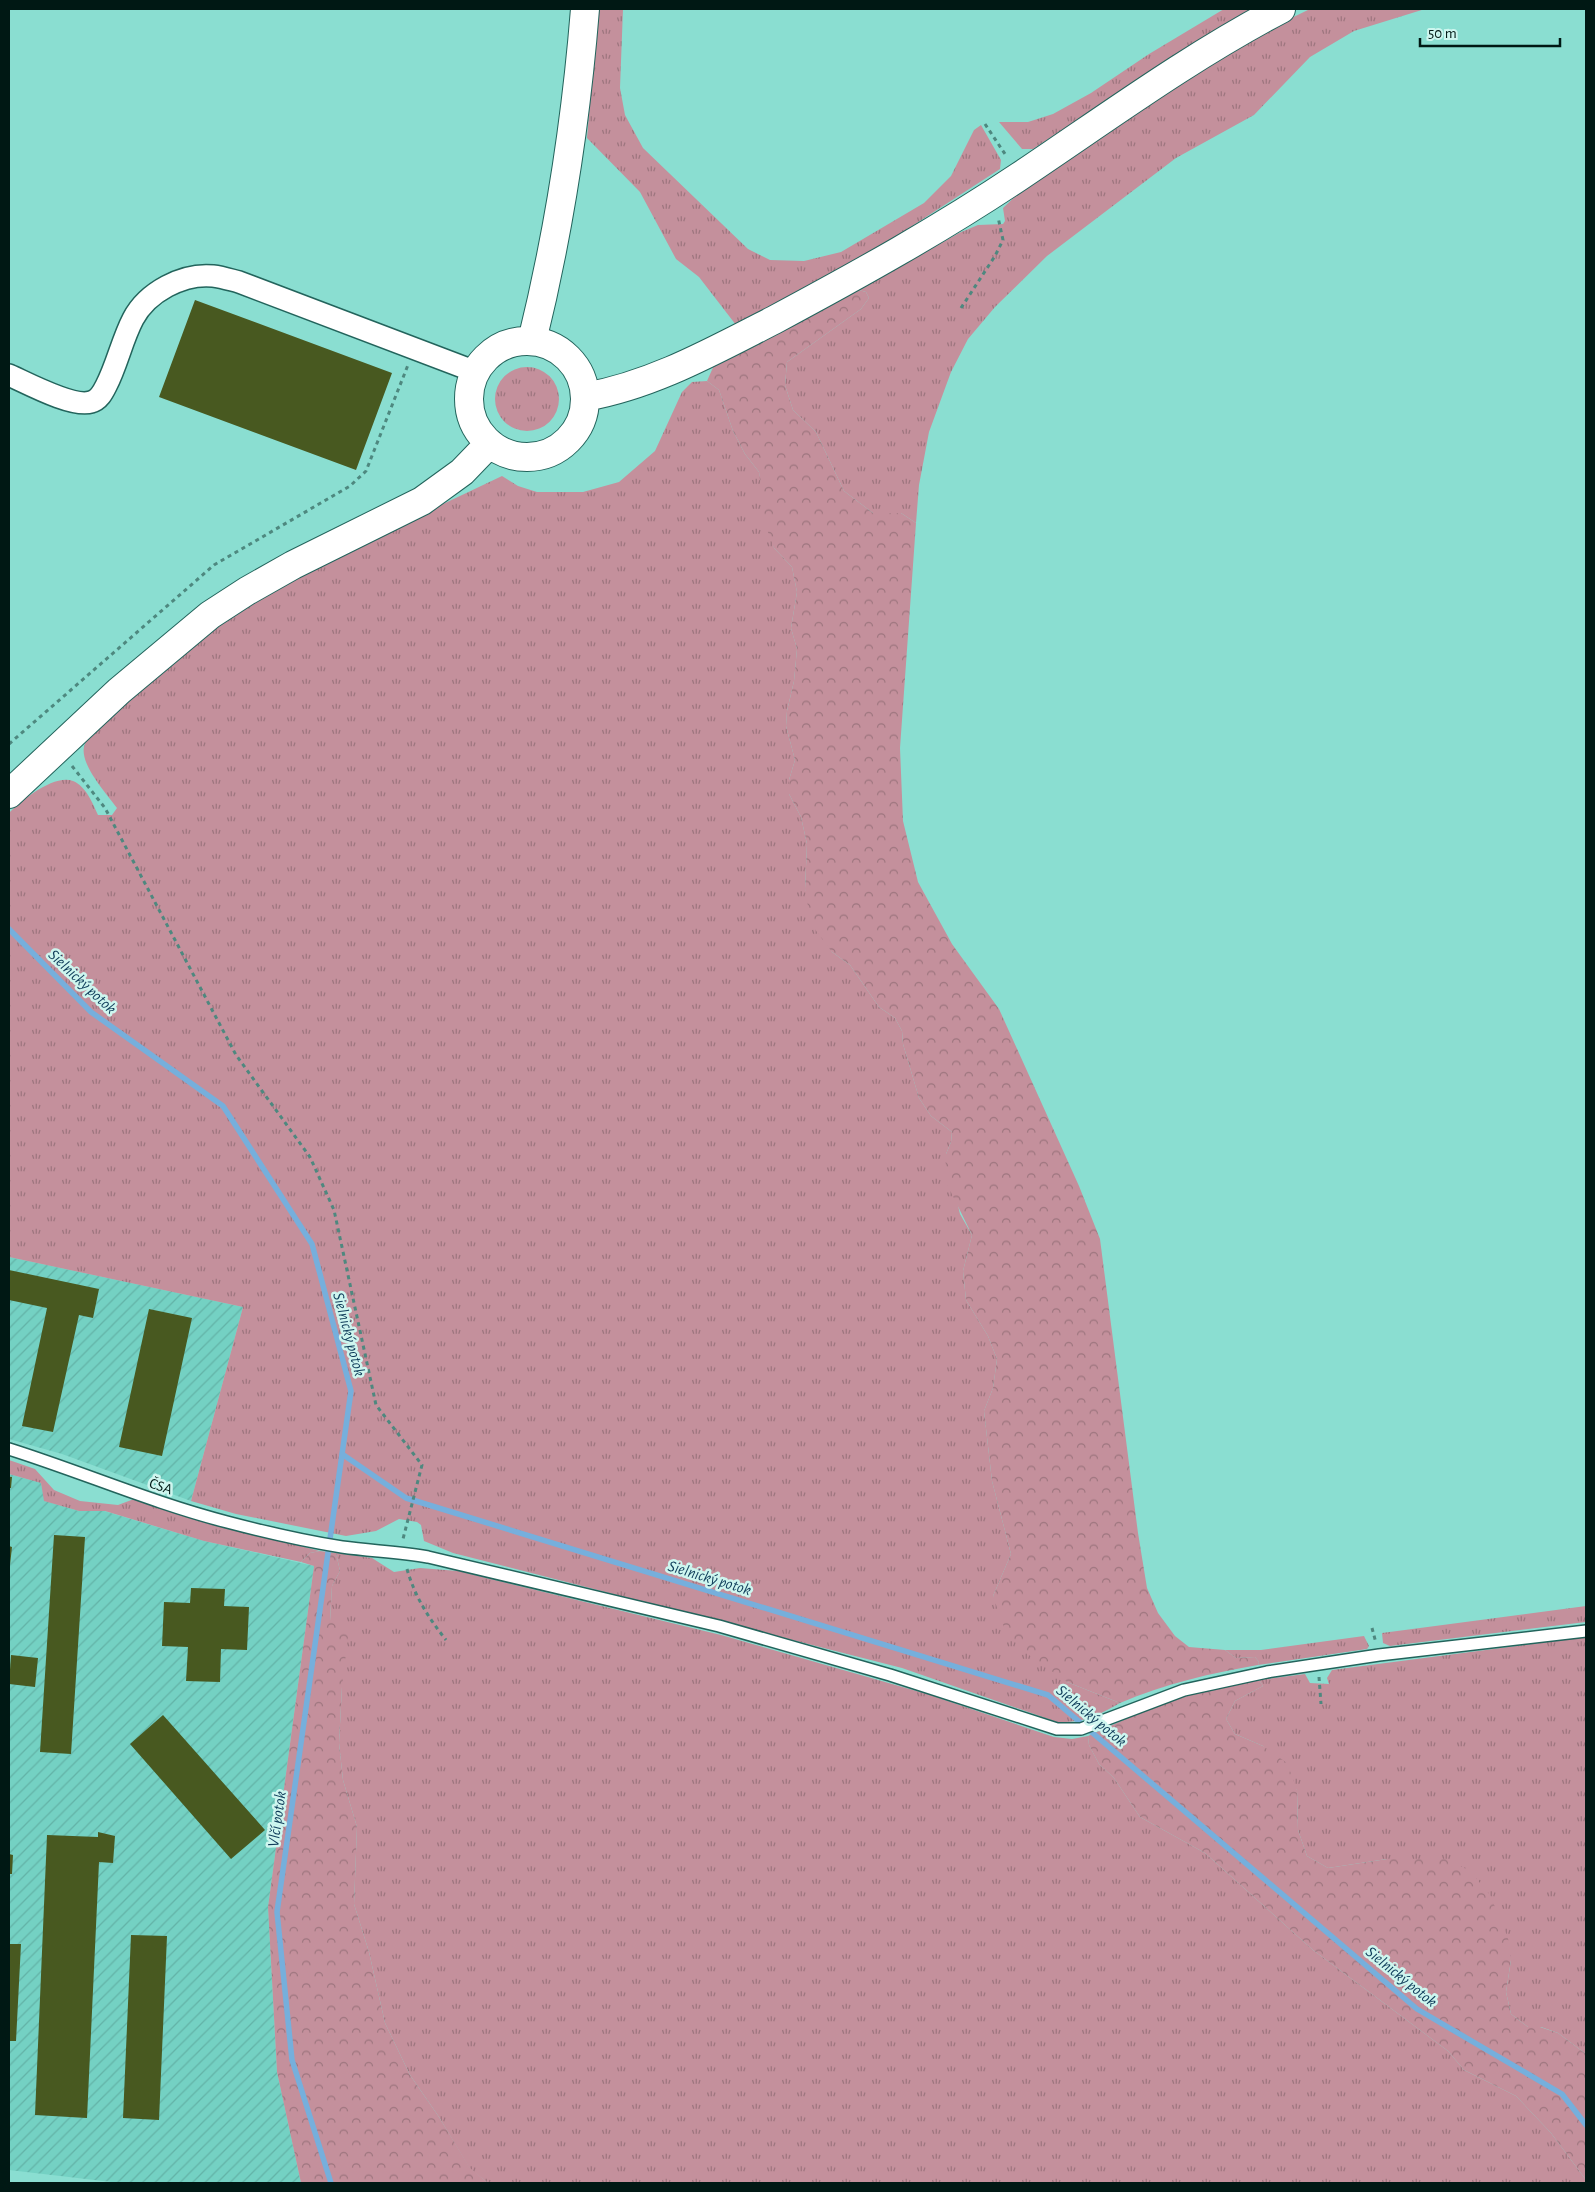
<svg xmlns="http://www.w3.org/2000/svg" width="1595" height="2192" font-family="'Alegreya Sans',sans-serif">
<style>
.industrial{fill:url(#industrial-furrows)}
.grass{fill:url(#grass-tufts)}
.forest{fill:url(#forest-crowns)}
.lines{fill:none;stroke-linecap:round;stroke-linejoin:round}
.stream{stroke:#76afdc;stroke-width:5.5}
.building{fill:#485920}
.service-casing{stroke:#23645c;stroke-width:14}
.minor-casing{stroke:#23645c;stroke-width:24}
.tertiary-casing{stroke:#23645c;stroke-width:30}
.primary-casing{stroke:#23645c;stroke-width:30}
.path{stroke:#4e887f;stroke-width:3;stroke-dasharray:4 4;stroke-linecap:butt}
.service{stroke:#fff;stroke-width:11}
.minor{stroke:#fff;stroke-width:21}
.tertiary{stroke:#fff;stroke-width:28}
.primary{stroke:#fff;stroke-width:28}
.labels{text-anchor:middle;stroke-width:5;stroke-linejoin:round;paint-order:stroke}
.street-label{font-size:15px;fill:#001814;stroke:#cef6ef}
.water-label{font-size:16px;font-style:italic;fill:#0e3b59;stroke:#cef6ef}
</style>
<defs>
<pattern id="industrial-furrows" width="10" height="10" patternUnits="userSpaceOnUse" patternTransform="scale(1.25)"><rect width="10" height="10" fill="#74d1c3"/><path d="M-1 1l2-2M0 10L10 0M9 11l2-2" fill="none" stroke="#63b3a7"/></pattern>
<pattern id="grass-tufts" width="24" height="20" patternUnits="userSpaceOnUse" patternTransform="scale(1.25)"><rect width="24" height="20" fill="#c4909c"/><path d="M3 7l-1-3M5 7V3M7 7l1-3M15 17l-1-3M17 17v-4M19 17l1-3" fill="none" stroke="#9d757e"/></pattern>
<pattern id="forest-crowns" width="20" height="18" patternUnits="userSpaceOnUse" patternTransform="scale(1.25)"><rect width="20" height="18" fill="#c4909c"/><path d="M2 6a3 3 0 1 1 6 0M12 15a3 3 0 1 1 6 0" fill="none" stroke="#9d757e"/></pattern>
</defs>
<rect width="100%" height="100%" fill="#8aded1"/>
<path class="industrial" d="M 9,1257 L 243,1307 L 191,1501 L 62,1454 L 9,1439 Z
M 9,1474 L 41,1483 L 45,1501 L 79,1511 L 104,1511 L 204,1541 L 314,1566 L 268,1907 L 277,2072 L 301,2183 L 120,2183 L 9,2170 Z"/>
<path class="grass" d="M 598,9 L 623,9 L 620,88 L 625,115 L 643,148 L 748,249 L 770,260 L 804,261 L 841,252 L 924,203 L 951,176 L 974,130 L 981,125 L 1001,160 L 1000,169 L 869,254 L 736,325 L 699,277 L 676,259 L 640,192 L 587,138 Z
M 1224,9 L 1255,9 L 1206,36 L 1033,149 L 1022,149 L 999,122 L 1028,122 L 1053,114 L 1091,93 L 1149,54 Z
M 1310,9 L 1425,9 L 1354,31 L 1310,57 L 1254,115 L 1176,158 L 1047,256 L 995,307 L 968,339 L 951,372 L 929,432 L 919,485 L 916,523 L 901,513 L 873,513 L 844,491 L 816,432 L 793,410 L 785,385 L 787,362 L 861,309 L 869,298 L 866,292 L 859,290 L 959,233 L 978,225 L 1003,224 L 1005,221 L 1003,208 L 1021,191 C 1114,126 1207,58 1310,9 Z
M495 399a32 32 0 1 1 64 0a32 32 0 1 1-64 0Z
M 707,381 L 719,390 L 733,431 L 745,454 L 759,472 L 774,548 L 792,567 L 797,592 L 791,628 L 797,649 L 794,681 L 787,711 L 786,726 L 795,760 L 789,780 L 789,794 L 801,817 L 807,844 L 805,889 L 832,952 L 850,965 L 879,1007 L 895,1018 L 902,1031 L 903,1044 L 919,1098 L 931,1116 L 952,1132 L 951,1142 L 946,1154 L 960,1214 L 972,1235 L 963,1271 L 966,1300 L 988,1336 L 997,1359 L 993,1388 L 984,1411 L 992,1481 L 1011,1554 L 993,1596 L 1067,1682 L 1120,1703 C 1097,1716 1084,1723 1057,1722 L 902,1668 L 453,1553 L 424,1541 L 421,1525 L 417,1522 L 399,1519 L 376,1531 L 346,1536 L 236,1514 L 191,1501 L 243,1307 L 9,1257 L 9,813 C 22,800 54,774 73,781 C 86,786 93,804 98,815 L 112,815 L 117,808 C 107,794 80,765 84,747 C 85,742 89,738 92,734 C 136,695 181,648 230,616 C 315,561 411,520 502,476 L 518,486 L 537,492 L 583,492 L 619,482 L 655,451 L 682,392 L 692,382 Z
M 9,1460 L 35,1469 L 54,1490 L 80,1501 L 118,1505 L 134,1499 L 210,1523 L 320,1551 L 310,1553 L 301,1562 L 204,1541 L 105,1511 L 79,1511 L 44,1501 L 41,1483 L 9,1474 Z
M 336,1553 L 372,1558 L 394,1572 L 420,1568 L 458,1571 L 721,1635 L 927,1694 L 1054,1737 L 1072,1739 L 1088,1736 L 1089,1745 L 1099,1764 L 1114,1778 L 1140,1817 L 1205,1853 L 1313,1950 L 1448,2051 L 1464,2070 L 1516,2096 L 1551,2133 L 1586,2180 L 1586,2183 L 488,2183 L 470,2169 L 439,2117 L 410,2075 L 385,2023 L 369,1952 L 354,1904 L 357,1827 L 343,1780 L 339,1743 L 342,1687 L 330,1621 L 332,1586 L 340,1571 Z
M 1586,1606 L 1586,1622 L 1390,1646 L 1383,1643 L 1382,1633 Z
M 1364,1636 L 1369,1646 L 1367,1649 L 1258,1665 L 1259,1662 L 1255,1657 L 1236,1658 L 1225,1650 L 1261,1650 Z
M 1586,1637 L 1586,2054 L 1558,2033 L 1541,2027 L 1528,2027 L 1511,2014 L 1506,1992 L 1511,1960 L 1387,1859 L 1328,1868 L 1307,1856 L 1298,1830 L 1297,1790 L 1263,1746 L 1235,1734 L 1226,1719 L 1235,1701 L 1263,1686 L 1259,1680 L 1305,1674 L 1310,1683 L 1329,1684 L 1327,1678 L 1332,1670 Z"/>
<path class="forest" d="M 859,290 L 866,292 L 869,298 L 861,309 L 787,362 L 785,385 L 793,410 L 816,432 L 844,491 L 873,513 L 901,513 L 916,523 L 900,748 L 903,821 L 918,882 L 952,944 L 999,1009 L 1079,1186 L 1100,1239 L 1138,1533 L 1147,1588 L 1158,1613 L 1175,1636 L 1189,1647 L 1225,1650 L 1236,1658 L 1255,1657 L 1259,1662 L 1258,1665 C 1211,1673 1164,1684 1120,1703 L 1067,1682 L 1029,1655 L 1005,1630 L 993,1596 L 1011,1554 L 992,1481 L 984,1411 L 993,1388 L 997,1359 L 988,1336 L 966,1300 L 963,1271 L 972,1235 L 945,1180 L 946,1154 L 951,1142 L 952,1132 L 931,1116 L 919,1098 L 903,1044 L 902,1031 L 895,1018 L 879,1007 L 850,965 L 832,952 L 811,924 L 805,889 L 807,844 L 801,817 L 789,794 L 789,780 L 795,760 L 786,726 L 787,711 L 794,681 L 797,649 L 791,628 L 797,592 L 792,567 L 774,548 L 766,527 L 759,472 L 745,454 L 733,431 L 719,390 L 707,381 L 715,363 Z
M 320,1551 L 336,1553 L 340,1571 L 332,1586 L 330,1620 L 349,1628 L 342,1687 L 339,1743 L 343,1780 L 357,1827 L 354,1904 L 369,1952 L 385,2023 L 410,2075 L 439,2117 L 470,2168 L 488,2183 L 301,2183 L 277,2072 L 268,1907 L 314,1566 L 301,1562 L 310,1553 Z
M 1259,1680 L 1263,1686 L 1235,1701 L 1226,1719 L 1235,1734 L 1263,1746 L 1287,1763 L 1297,1790 L 1298,1830 L 1307,1856 L 1328,1868 L 1387,1859 L 1447,1859 L 1470,1871 L 1490,1895 L 1508,1938 L 1511,1960 L 1506,1992 L 1511,2014 L 1528,2027 L 1540,2027 L 1558,2033 L 1586,2054 L 1586,2180 L 1551,2133 L 1516,2096 L 1464,2070 L 1448,2051 L 1313,1950 L 1205,1853 L 1140,1817 L 1114,1778 L 1099,1764 L 1089,1745 L 1088,1736 L 1170,1699 L 1212,1688 Z"/>
<g class="lines">
<path class="stream" d="M 9,929 L 91,1012 L 223,1106 L 312,1244 L 351,1391 L 277,1912 L 292,2060 L 331,2183
M 342,1454 L 406,1498 L 1048,1695 L 1417,2009 L 1562,2094 L 1586,2125"/>
</g>
<path class="building" d="M 195,300 L 392,373 L 356,470 L 159,397 Z
M 9,1270 L 99,1289 L 93,1318 L 79,1315 L 53,1432 L 22,1426 L 47,1308 L 9,1300 Z
M 149,1309 L 192,1318 L 162,1456 L 119,1447 Z
M 9,1477 L 12,1477 L 11,1488 L 9,1488 Z
M 54,1535 L 85,1537 L 71,1754 L 40,1752 Z
M 9,1546 L 12,1547 L 10,1565 L 9,1565 Z
M 191,1588 L 225,1589 L 224,1606 L 249,1607 L 247,1650 L 221,1649 L 220,1682 L 186,1681 L 188,1647 L 162,1646 L 164,1602 L 190,1603 Z
M 11,1655 L 38,1658 L 35,1687 L 9,1684 Z
M 163,1715 L 265,1830 L 231,1859 L 130,1744 Z
M 98,1832 L 115,1836 L 113,1863 L 99,1862 L 87,2118 L 35,2115 L 47,1835 L 98,1837 Z
M 9,1854 L 13,1855 L 12,1874 L 9,1874 Z
M 131,1935 L 167,1936 L 159,2120 L 123,2118 Z
M 9,1944 L 21,1944 L 16,2041 L 9,2041 Z"/>
<g class="lines">
<defs>
<path id="service" d="M 9,1449 C 82,1472 153,1503 227,1522 C 265,1532 304,1541 342,1547 C 371,1551 400,1552 428,1557 L 719,1626 L 890,1675 L 1057,1729 L 1081,1729 L 1184,1690 L 1267,1672 L 1379,1655 L 1586,1631"/>
<path id="minor" d="M 9,375 C 27,383 73,408 91,402 C 99,400 103,392 106,386 C 117,365 122,340 133,319 C 147,292 183,273 213,276 C 222,277 231,280 239,282 L 476,372"/>
<path id="tertiary" d="M 532,341 C 559,232 576,121 585,9"/>
<path id="primary" d="M469 399a58 58 0 1 1 116 0a58 58 0 1 1-116 0Z
M 585,397 C 653,385 713,351 774,320 C 858,275 941,229 1020,176 C 1108,117 1188,58 1281,9
M 9,794 L 119,691 L 210,615 L 247,591 L 293,565 L 422,501 L 462,472 L 489,444"/>
</defs>
<use href="#service" class="service-casing"/>
<use href="#minor" class="minor-casing"/>
<use href="#tertiary" class="tertiary-casing"/>
<use href="#primary" class="primary-casing"/>
<path class="path" d="M 985,124 L 1007,157
M 961,308 L 995,256 L 1003,240 L 998,217
M 9,744 L 214,565 L 350,486 L 366,471 L 408,365
M 72,766 L 105,808 L 236,1055 L 310,1157 L 334,1210 L 376,1405 L 422,1465 L 403,1539
M 407,1569 C 415,1597 428,1617 446,1640
M 1372,1628 L 1376,1643
M 1319,1677 L 1321,1704"/>
<use href="#service" class="service"/>
<use href="#minor" class="minor"/>
<use href="#tertiary" class="tertiary"/>
<use href="#primary" class="primary"/>
</g>
<g class="labels">
<g class="street-label">
<text transform="translate(161 1486) rotate(19)" y="5">ČSA</text>
</g>
<g class="water-label">
<text transform="translate(83 981) rotate(43)" y="6">Sielnický potok</text>
<text transform="translate(350 1334) rotate(75)" y="6">Sielnický potok</text>
<text transform="translate(710 1577) rotate(17)" y="6">Sielnický potok</text>
<text transform="translate(1092 1715) rotate(40)" y="6">Sielnický potok</text>
<text transform="translate(276 1819) rotate(-82)" y="6">Vlčí potok</text>
<text transform="translate(1402 1976) rotate(39)" y="6">Sielnický potok</text>
</g>
</g>
<rect width="1595" height="2192" fill="none" stroke="#001814" stroke-width="20"/>
<path d="M1420 38v8h140v-8" fill="none" stroke="#001814" stroke-width="2.5"/>
<text x="1428" y="38" font-size="15" fill="#001814" stroke="#cef6ef" stroke-width="4" paint-order="stroke">50 m</text>
</svg>
